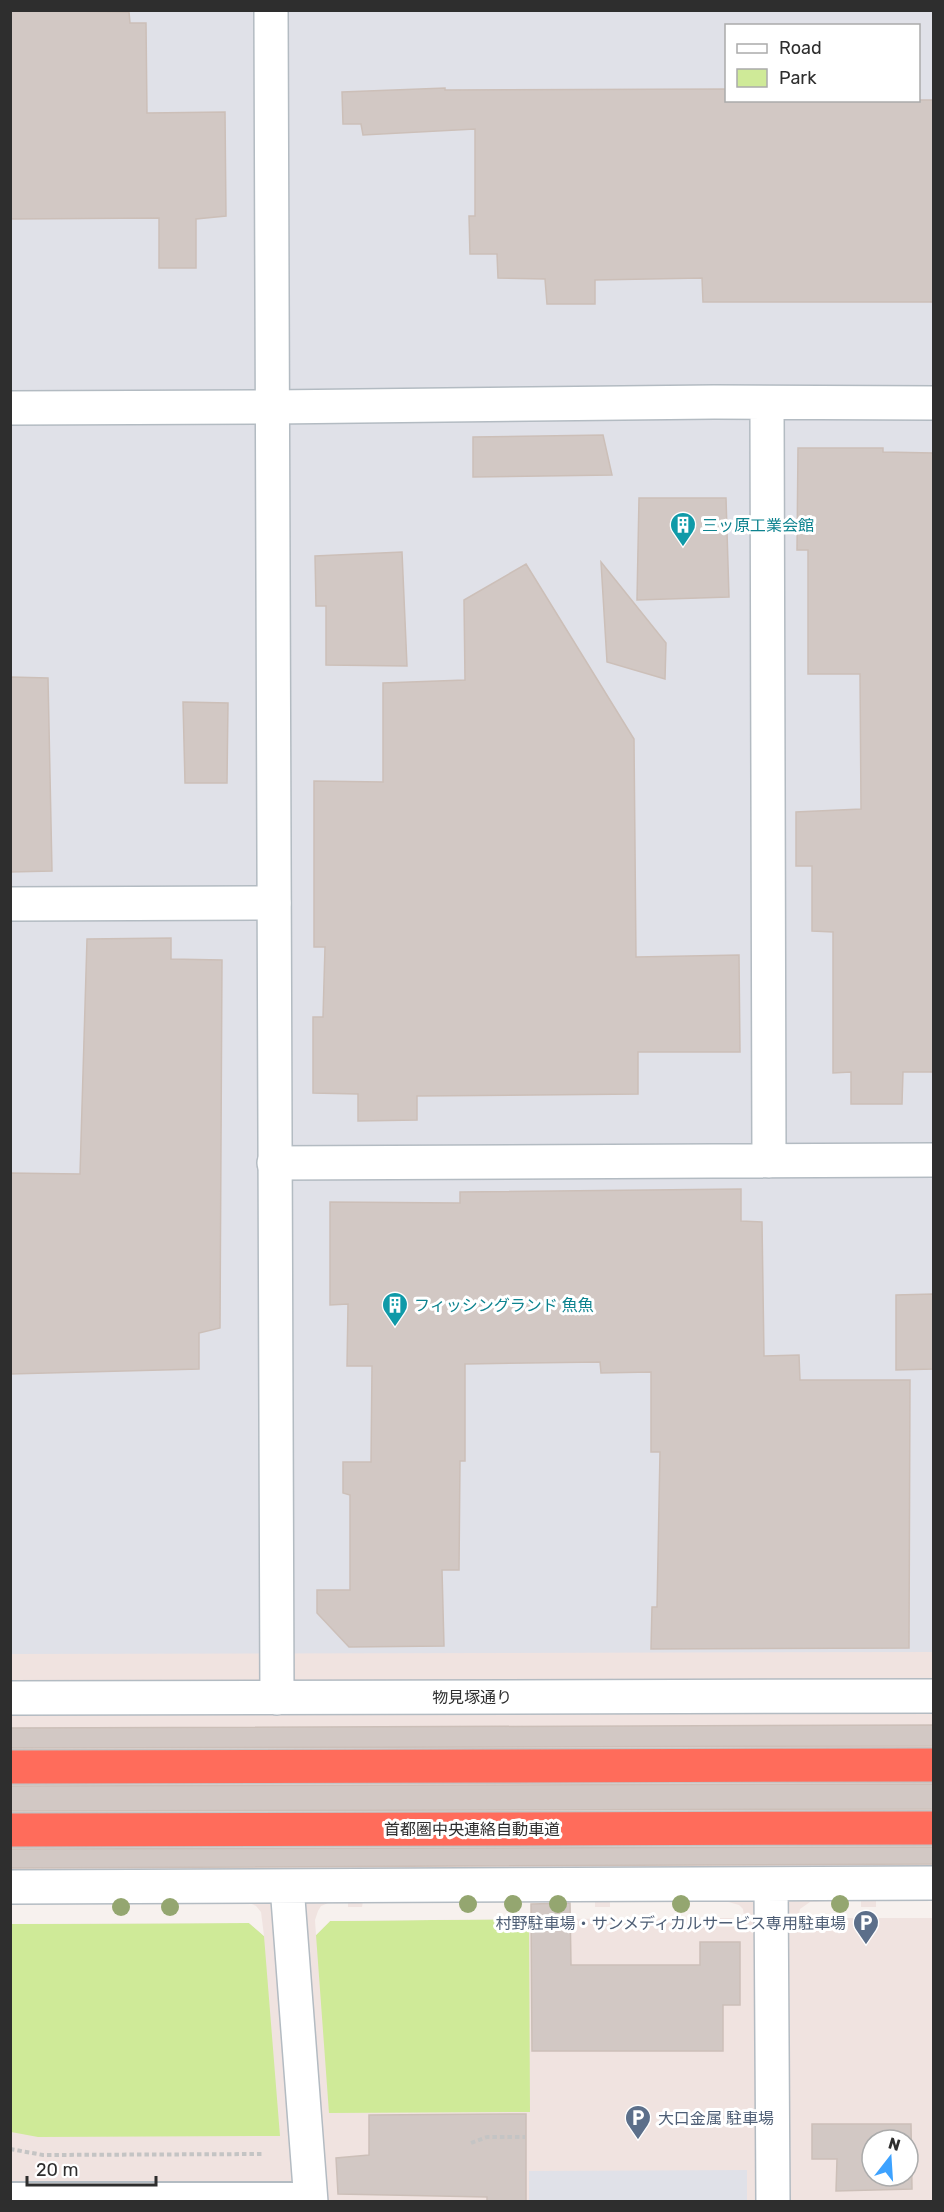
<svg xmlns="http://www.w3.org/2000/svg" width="944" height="2212" font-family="Rubik,'Noto Sans JP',sans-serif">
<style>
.industrial{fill:#e0e1e8;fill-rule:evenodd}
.green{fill:#cfea98}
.plaza{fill:#f7f1ee}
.building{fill:#d2c8c4;stroke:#ccbfb8;stroke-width:1.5;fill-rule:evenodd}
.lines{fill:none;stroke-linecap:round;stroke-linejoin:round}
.lane-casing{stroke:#b3bbc2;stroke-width:26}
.street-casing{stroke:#b3bbc2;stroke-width:36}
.secondary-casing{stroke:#b3bbc2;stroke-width:36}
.highway-casing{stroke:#c4c4c4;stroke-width:36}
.path{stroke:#c4c4c4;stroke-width:4;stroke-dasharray:4.5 3;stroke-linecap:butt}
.lane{stroke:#fff;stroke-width:22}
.street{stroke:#fff;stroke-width:33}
.secondary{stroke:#fff;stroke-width:33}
.highway{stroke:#ff6c5b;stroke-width:33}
.tree{fill:#94a670}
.labels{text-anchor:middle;stroke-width:6;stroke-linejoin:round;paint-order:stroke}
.culture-label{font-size:16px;fill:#0d838f;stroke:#fff;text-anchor:start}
.street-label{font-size:16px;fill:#2e2e2e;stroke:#fff}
.service-label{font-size:16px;fill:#4e5e75;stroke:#fff;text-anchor:end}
</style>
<rect width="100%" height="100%" fill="#f0e3e0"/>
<path class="industrial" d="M 10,11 L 933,11 L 933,1652 L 11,1654 ZM 726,26 L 918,26 L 918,100 L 726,100 Z
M 747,2170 L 747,2201 L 529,2201 L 529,2171 Z"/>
<path class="green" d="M 529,1919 L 530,2112 L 329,2113 L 316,1935 L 330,1921 Z
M 249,1923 L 264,1936 L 280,2136 L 38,2137 L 11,2132 L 10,1924 Z"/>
<path class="plaza" d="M 933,1900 L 933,1918 L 810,1918 L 798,1931 L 798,1918 L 800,1909 L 810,1902 L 832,1901 L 832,1907 L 847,1907 L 847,1901 L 861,1901 L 861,1907 L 876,1907 L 876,1901 Z
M 333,1901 L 348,1901 L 348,1907 L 362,1907 L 363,1901 L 460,1901 L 461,1907 L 475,1907 L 476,1901 L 505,1901 L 506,1907 L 520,1907 L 521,1901 L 550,1901 L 551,1907 L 565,1907 L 566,1901 L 595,1901 L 595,1907 L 610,1907 L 610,1901 L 674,1901 L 674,1907 L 689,1907 L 690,1901 L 725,1901 L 739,1905 L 743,1909 L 746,1933 L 732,1918 L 529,1919 L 330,1921 L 316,1935 L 315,1920 L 318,1911 L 321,1906 Z
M 248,1902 L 256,1906 L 261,1912 L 264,1936 L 249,1923 L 11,1924 L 10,1903 Z"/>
<path class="building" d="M 10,10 L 129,12 L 130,23 L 146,23 L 147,113 L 225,112 L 226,216 L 196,219 L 196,268 L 159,268 L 159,218 L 10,219 Z
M 445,88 L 445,90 L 726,89 L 726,100 L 933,100 L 933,302 L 703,302 L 702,278 L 595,280 L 595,304 L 547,304 L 545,279 L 498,278 L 497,254 L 470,254 L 469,216 L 475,216 L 475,129 L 363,135 L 361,124 L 343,124 L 342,92 Z
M 603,435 L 612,475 L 473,477 L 473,437 Z
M 798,448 L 883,448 L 883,452 L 933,453 L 933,1072 L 903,1072 L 902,1104 L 851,1104 L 851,1072 L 833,1073 L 833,932 L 812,931 L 812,866 L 796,866 L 796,812 L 861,809 L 860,674 L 808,674 L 808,550 L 797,550 Z
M 639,498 L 726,498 L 729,597 L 637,600 Z
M 402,552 L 407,666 L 326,665 L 326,606 L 316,606 L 315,556 Z
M 601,562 L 666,643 L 665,679 L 607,662 Z
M 526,564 L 634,739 L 636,957 L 739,955 L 740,1052 L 638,1052 L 638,1094 L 417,1096 L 417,1120 L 358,1121 L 358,1094 L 313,1093 L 313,1017 L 323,1017 L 325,947 L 314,947 L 314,781 L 383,782 L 383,683 L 465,680 L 464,600 Z
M 10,677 L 48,678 L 52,871 L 10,872 Z
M 183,702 L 228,703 L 227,783 L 185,783 Z
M 171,938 L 171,959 L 222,960 L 220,1328 L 199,1333 L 199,1369 L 10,1374 L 10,1173 L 80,1174 L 87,939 Z
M 741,1189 L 741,1221 L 762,1222 L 764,1356 L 799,1355 L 800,1380 L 910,1380 L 909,1648 L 651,1649 L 652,1607 L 657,1607 L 660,1452 L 651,1452 L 651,1372 L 601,1373 L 600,1362 L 465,1364 L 465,1461 L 460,1461 L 459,1570 L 442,1570 L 444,1646 L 349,1647 L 317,1613 L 317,1590 L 350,1590 L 350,1495 L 343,1493 L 343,1462 L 371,1462 L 372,1366 L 347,1366 L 348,1304 L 330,1305 L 330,1202 L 460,1203 L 460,1192 Z
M 933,1294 L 933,1369 L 896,1370 L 896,1295 Z
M 933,1725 L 933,1746 L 10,1748 L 10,1728 Z
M 933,1784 L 933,1809 L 10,1811 L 10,1786 Z
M 933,1847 L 933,1864 L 10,1868 L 10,1849 Z
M 570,1903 L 571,1965 L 700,1965 L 700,1942 L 740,1942 L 740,2005 L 723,2005 L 723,2051 L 532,2051 L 531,1904 Z
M 526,2114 L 526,2202 L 487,2202 L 487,2197 L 338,2194 L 336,2158 L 369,2155 L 369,2115 Z
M 812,2124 L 911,2124 L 912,2189 L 836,2191 L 837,2159 L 812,2159 ZM 872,2140 L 908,2140 L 908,2176 L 872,2176 Z"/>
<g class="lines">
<defs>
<path id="lane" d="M 10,2194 L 310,2194"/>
<path id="street" d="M 767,403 L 769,1161
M 10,408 L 273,407 L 714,402 L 934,403
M 10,904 L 274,903
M 274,1163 L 934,1160
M 771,1884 L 773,2202
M 287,1886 L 311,2202
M 10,1887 L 934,1883"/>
<path id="secondary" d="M 271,10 L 277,1698
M 10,1698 L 934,1696"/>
<path id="highway" d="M 10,1767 L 934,1765
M 10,1830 L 934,1828"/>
</defs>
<use href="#lane" class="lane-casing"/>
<use href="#street" class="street-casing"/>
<use href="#secondary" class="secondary-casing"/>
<use href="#highway" class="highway-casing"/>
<path class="path" d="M 471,2143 L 487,2137 L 525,2137
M 10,2149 L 43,2155 L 263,2154"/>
<use href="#lane" class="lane"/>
<use href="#street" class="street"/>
<use href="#secondary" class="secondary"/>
<use href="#highway" class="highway"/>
</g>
<g class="tree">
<circle cx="468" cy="1904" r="9"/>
<circle cx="513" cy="1904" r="9"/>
<circle cx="558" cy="1904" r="9"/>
<circle cx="681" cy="1904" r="9"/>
<circle cx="840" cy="1904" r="9"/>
<circle cx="121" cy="1907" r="9"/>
<circle cx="170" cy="1907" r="9"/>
</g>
<defs>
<symbol id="building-pin" viewBox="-11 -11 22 30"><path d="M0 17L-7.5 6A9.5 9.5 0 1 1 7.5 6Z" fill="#0f9aa8" stroke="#fff"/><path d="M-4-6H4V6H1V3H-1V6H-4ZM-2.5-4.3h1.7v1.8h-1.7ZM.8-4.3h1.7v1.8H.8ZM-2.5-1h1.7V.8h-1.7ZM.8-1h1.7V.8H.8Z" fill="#fff"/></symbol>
<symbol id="parking-pin" viewBox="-11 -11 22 30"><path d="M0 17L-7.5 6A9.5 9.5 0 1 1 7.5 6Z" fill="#5c6f8a" stroke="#fff"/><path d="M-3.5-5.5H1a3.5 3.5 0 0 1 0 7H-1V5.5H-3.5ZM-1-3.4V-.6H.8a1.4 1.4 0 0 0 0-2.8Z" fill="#fff"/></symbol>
</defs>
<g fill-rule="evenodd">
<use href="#building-pin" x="668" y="510" width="30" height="40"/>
<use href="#building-pin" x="380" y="1290" width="30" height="40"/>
<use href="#parking-pin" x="851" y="1908" width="30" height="40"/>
<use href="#parking-pin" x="623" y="2103" width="30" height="40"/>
</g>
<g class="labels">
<g class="culture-label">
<text x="702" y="531">三ッ原工業会館</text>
<text x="414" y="1311">フィッシングランド 魚魚</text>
</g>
<g class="street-label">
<text x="472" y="1703">物見塚通り</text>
<text x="472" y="1835">首都圏中央連絡自動車道</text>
</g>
<g class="service-label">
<text x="846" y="1929">村野駐車場・サンメディカルサービス専用駐車場</text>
<text x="658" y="2124" text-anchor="start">大口金属 駐車場</text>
</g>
</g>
<rect width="944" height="2212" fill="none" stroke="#2e2e2e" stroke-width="24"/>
<rect x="725" y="24" width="195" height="78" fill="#ffffff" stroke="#ababab" stroke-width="1.5"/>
<rect x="737" y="44" width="30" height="9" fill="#ffffff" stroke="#ababab" stroke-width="1.5"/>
<text x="779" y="54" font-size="18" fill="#2e2e2e">Road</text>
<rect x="737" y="69" width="30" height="18" fill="#cfea98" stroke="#ababab" stroke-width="1.5"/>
<text x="779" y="84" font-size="18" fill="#2e2e2e">Park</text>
<g transform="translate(890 2158) rotate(17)"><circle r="28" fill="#ffffff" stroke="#ababab" stroke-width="1.5"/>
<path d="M0-4.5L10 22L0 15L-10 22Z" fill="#3da2ff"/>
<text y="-9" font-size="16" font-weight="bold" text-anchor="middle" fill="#2e2e2e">N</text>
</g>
<path d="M27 2176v9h129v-9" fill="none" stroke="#2e2e2e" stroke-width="3"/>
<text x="36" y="2176" font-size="18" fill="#2e2e2e" stroke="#ffffff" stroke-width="4.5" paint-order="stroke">20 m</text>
</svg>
